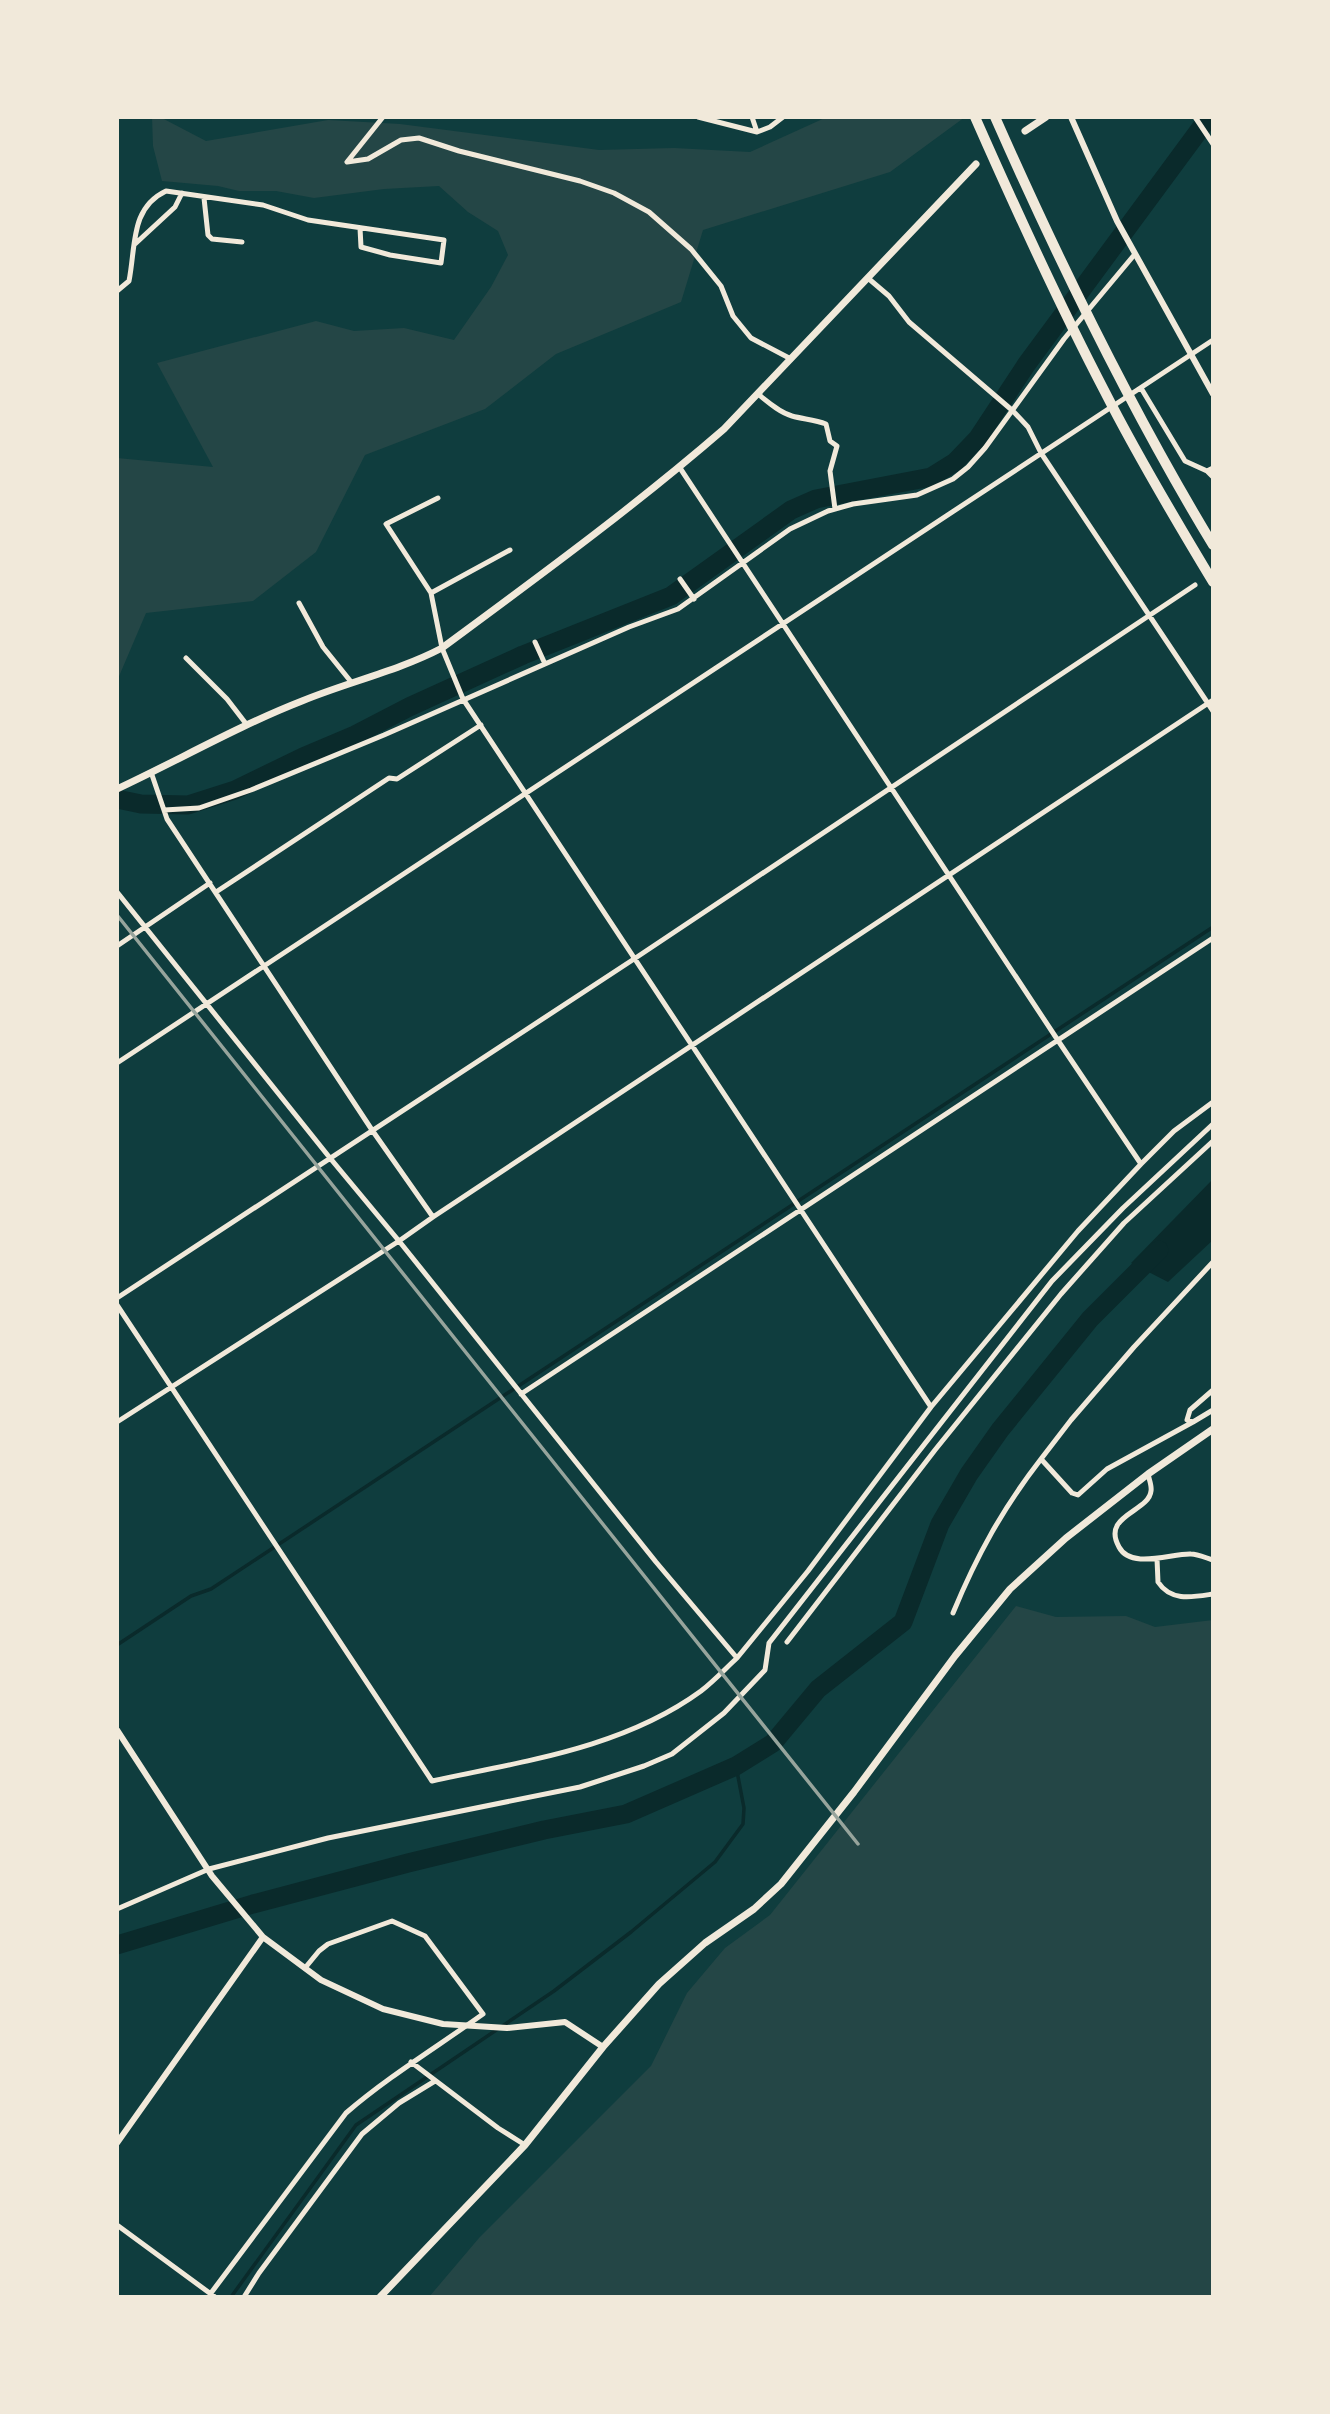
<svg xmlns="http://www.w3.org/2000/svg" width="1330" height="2414" font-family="Literata,serif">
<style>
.green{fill:#244646}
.water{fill:#0a2a2b}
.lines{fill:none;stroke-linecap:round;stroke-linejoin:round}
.stream{stroke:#0a2a2b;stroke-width:3.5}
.river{stroke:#0a2a2b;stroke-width:19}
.minor{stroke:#f1e9da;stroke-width:5}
.tertiary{stroke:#f1e9da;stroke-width:6}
.secondary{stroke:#f1e9da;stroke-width:7}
.motorway{stroke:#f1e9da;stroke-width:10}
.rail{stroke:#97a49c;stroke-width:3.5}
</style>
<rect width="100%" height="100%" fill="#0f3d3e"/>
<path class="green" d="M 152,117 L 160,117 L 206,141 L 328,120 L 400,124 L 599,150 L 674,148 L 750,152 L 827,117 L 965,117 L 890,172 L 703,230 L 681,302 L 556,354 L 485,409 L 365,455 L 316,552 L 253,601 L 146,613 L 117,681 L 117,458 L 213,467 L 157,363 L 316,321 L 354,331 L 404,328 L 454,340 L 491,287 L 508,255 L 498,231 L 468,212 L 439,186 L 384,189 L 314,198 L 276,191 L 239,191 L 218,186 L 162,181 L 153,146 Z
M 1016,1606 L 1056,1617 L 1126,1616 L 1155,1627 L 1213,1620 L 1213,2297 L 429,2297 L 479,2238 L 651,2066 L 687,1993 L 725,1948 L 770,1915 Z"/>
<path class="water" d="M 1213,1179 L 1213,1240 L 1168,1282 L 1131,1263 Z"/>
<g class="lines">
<path class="stream" d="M 117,1645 L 191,1596 L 211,1589 L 1213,927
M 231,2297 L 356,2125 L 554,1991 L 631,1932 L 715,1862 L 743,1824 L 744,1808 L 736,1766"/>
<path class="river" d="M 117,799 L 141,804 L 188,805 L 235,790 L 303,757 L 355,735 L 409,707 L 523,655 L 671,596 L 791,510 L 816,499 L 931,477 L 955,462 L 978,438 L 1026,365 L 1209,117
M 117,1945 L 253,1904 L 408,1863 L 544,1830 L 626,1814 L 736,1766 L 773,1743 L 818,1689 L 903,1622 L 940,1524 L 969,1474 L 1000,1430 L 1090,1319 L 1159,1250"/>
<path class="minor" d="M 383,117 L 347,162 L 368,159 L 401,140 L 419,138 L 459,151 L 580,181 L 614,193 L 649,212 L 691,249 L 721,286 L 733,316 L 751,338 L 791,359
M 698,117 L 757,132
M 752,117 L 757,132 L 770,127 L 783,117
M 1195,117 L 1213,144
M 204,198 L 208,235 L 212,239 L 242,242
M 135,244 L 175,207 L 182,193
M 869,279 L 889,296 L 909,322 L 1013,411 L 1028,427 L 1041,453 L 1213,711
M 117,291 L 129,281 C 136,246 130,208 166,191 L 263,205 L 308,220 L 444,240 L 441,263 L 390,255 L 361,247 L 360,228
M 1141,388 L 1185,461 L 1207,471
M 758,394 C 768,402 779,412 792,416 C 803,419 815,420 826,424 L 830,441 L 837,446 L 830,471 L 835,509
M 680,468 L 1057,1039 L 1141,1164 L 1174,1131 L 1213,1102
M 1213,468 L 1207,471 L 1213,477
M 510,550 L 431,593 L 442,648 L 463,699 L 931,1407 L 808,1571 L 737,1658
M 680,579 L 694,599
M 431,593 L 386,524 L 438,498
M 299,603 L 323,647 L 352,683
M 535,642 L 545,664
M 186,658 L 227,699 L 247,725
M 164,810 L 199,808 L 251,790 L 384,735 L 629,627 L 678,609 L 790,529 L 828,511 L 853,504 L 917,495 L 953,479 L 968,467 L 985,448 L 1064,339 L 1135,254
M 117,892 L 330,1158 L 399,1241 L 117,1422
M 216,892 L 389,778 L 397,779 L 481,725
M 117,946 L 210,883
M 117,1063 L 1213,340
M 433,1217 L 1213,700
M 117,1298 L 634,959 L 1195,585
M 117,1305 L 432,1781 C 524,1761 623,1748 701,1691 C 714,1681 726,1668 737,1658 L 656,1562 L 399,1241 L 433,1217 L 372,1130 L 167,819 L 151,772
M 1213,1390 L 1190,1410 L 1187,1420 L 1193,1422 L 1213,1410
M 521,1394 L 1213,938
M 931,1407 L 1078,1231 L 1141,1164
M 1193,1422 L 1107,1469 L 1078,1495 L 1072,1493 L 1041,1459 L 1071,1420 L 1134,1347 L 1213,1262
M 1148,1474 C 1149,1479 1152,1486 1151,1491 C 1149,1512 1101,1515 1119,1547 C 1131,1570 1172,1553 1191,1554 C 1198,1554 1206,1558 1213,1560
M 1157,1559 L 1158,1582 C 1171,1602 1193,1597 1213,1594
M 953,1613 C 977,1555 1003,1508 1041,1459
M 787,1642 L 935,1450 L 1061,1294 L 1124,1223 L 1213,1141
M 117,1909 L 209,1869 L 328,1838 L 580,1787 L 644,1766 L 672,1754 L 724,1713 L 765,1670 L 769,1643 L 1052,1281 L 1123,1208 L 1213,1124
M 411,2062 L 498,2128 L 525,2145
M 117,2225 L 215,2297
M 208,2297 L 346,2113 C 389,2076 437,2047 483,2014 L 425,1936 L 392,1921 L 328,1944 L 319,1951 L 305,1968
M 244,2297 L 259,2273 L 362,2134 L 399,2103 L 435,2081"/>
<path class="tertiary" d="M 1071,117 L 1117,221 L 1213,394
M 117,1730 L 212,1876 L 263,1937 L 321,1980 L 383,2009 L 443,2024 L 507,2028 L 565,2022 L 603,2047
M 117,2143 L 263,1937"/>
<path class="secondary" d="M 1025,131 L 1046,117
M 117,789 C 179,760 238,726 302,701 C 348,682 398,671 442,648 C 538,577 634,507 724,429 L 976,164
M 380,2297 L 525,2145 L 603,2047 L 659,1984 L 705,1943 L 754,1909 L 781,1884 L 854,1792 L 955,1656 L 1010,1589 L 1066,1538 L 1148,1474 L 1213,1429"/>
<path class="motorway" d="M 975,117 C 1016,210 1058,302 1105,392 C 1138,457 1175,519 1213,582
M 995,117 C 1060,264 1130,408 1213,545"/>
<path class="rail" d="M 117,915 L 858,1844"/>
</g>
<rect width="1330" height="2414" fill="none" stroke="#f1e9da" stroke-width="238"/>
</svg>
